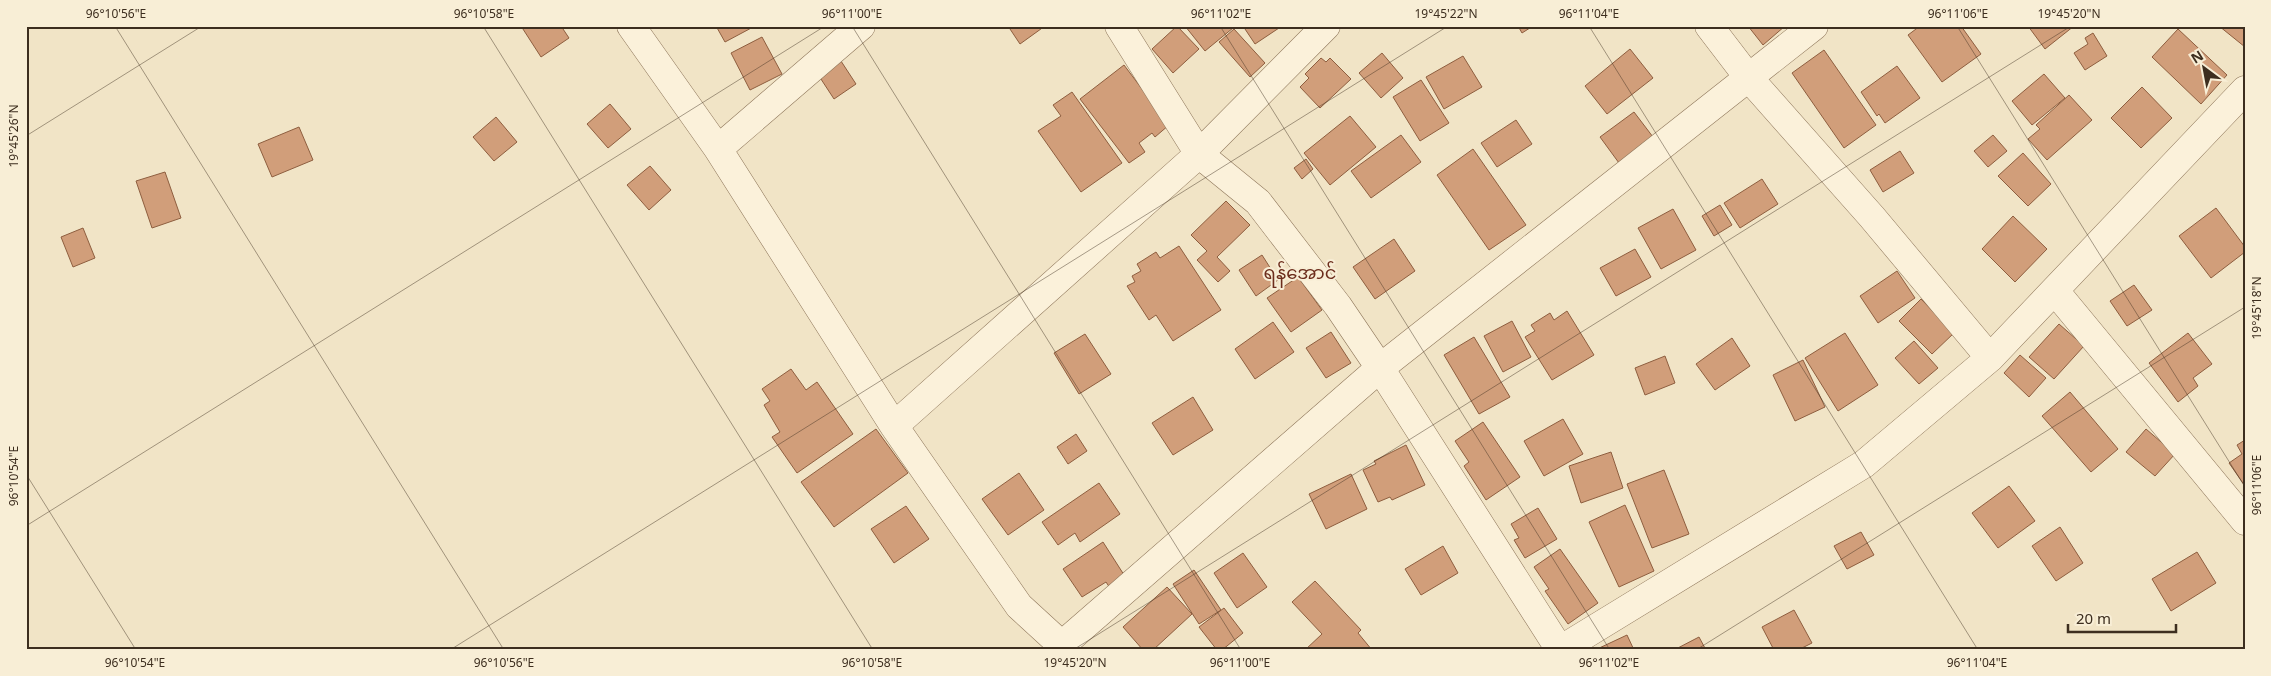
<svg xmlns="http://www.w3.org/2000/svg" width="2271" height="676" font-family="Georgia,'Noto Sans Myanmar',serif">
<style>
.building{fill:#d19e7a;stroke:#8e5e3f}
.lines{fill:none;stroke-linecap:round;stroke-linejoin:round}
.minor-casing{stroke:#8e765a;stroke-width:29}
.minor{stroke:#fbf1da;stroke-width:28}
.ticks{fill:none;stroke:#3d2e1f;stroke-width:1;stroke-opacity:0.45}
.labels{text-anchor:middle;stroke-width:4;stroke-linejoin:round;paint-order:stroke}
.quarter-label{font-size:18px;fill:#6c2d1c;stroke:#f8eed6}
.neatline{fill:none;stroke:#3d2e1f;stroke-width:2}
.ticks-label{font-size:12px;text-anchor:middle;fill:#3d2e1f}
</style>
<rect width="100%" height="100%" fill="#f1e4c6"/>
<path class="building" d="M 521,26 L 561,26 L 569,38 L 541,57 Z
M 716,26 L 755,26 L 725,42 Z
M 1008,26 L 1045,26 L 1020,44 Z
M 1177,26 L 1199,49 L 1173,73 L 1152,49 Z
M 1185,26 L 1232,26 L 1233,28 L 1205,51 Z
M 1243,26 L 1282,26 L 1255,44 Z
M 1518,26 L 1533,26 L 1522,33 Z
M 1748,26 L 1785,26 L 1763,45 Z
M 1920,26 L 1961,26 L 1981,54 L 1942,82 L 1908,35 Z
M 2028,26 L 2074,26 L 2045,49 Z
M 2219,26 L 2245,26 L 2245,47 Z
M 1234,29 L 1265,63 L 1250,77 L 1219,42 Z
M 2178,29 L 2227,75 L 2201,104 L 2152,57 Z
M 2093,33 L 2107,56 L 2085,70 L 2074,53 L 2088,44 L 2085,38 Z
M 762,37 L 782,74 L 750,90 L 731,53 Z
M 1630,49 L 1653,78 L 1607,114 L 1585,86 Z
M 1824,50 L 1876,125 L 1844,148 L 1792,73 Z
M 1382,53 L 1403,78 L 1381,98 L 1359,73 Z
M 1463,56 L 1482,87 L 1444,109 L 1426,77 Z
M 839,58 L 856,84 L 834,99 L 817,73 Z
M 1321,58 L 1326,62 L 1330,58 L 1351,79 L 1320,108 L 1300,87 L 1309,78 L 1305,74 Z
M 1124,65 L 1169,125 L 1155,137 L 1152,133 L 1139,143 L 1145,152 L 1129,163 L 1080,99 Z
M 1897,66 L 1920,98 L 1885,123 L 1879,114 L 1877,116 L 1861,92 Z
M 2044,74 L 2065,98 L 2032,125 L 2012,101 Z
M 1421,80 L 1449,123 L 1420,141 L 1393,97 Z
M 2142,87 L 2172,118 L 2141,148 L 2111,118 Z
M 1072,92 L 1122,163 L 1081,192 L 1038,131 L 1061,116 L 1053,105 Z
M 2069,95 L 2092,120 L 2047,160 L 2028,139 L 2040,129 L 2036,125 Z
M 610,104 L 631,129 L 608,148 L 587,124 Z
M 1634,112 L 1653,137 L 1619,163 L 1600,137 Z
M 1350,116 L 1376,147 L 1330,185 L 1304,153 Z
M 496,117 L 517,142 L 494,161 L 473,137 Z
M 1516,120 L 1532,144 L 1497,167 L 1481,143 Z
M 299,127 L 313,160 L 272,177 L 258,144 Z
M 1401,135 L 1421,162 L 1371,198 L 1351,171 Z
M 1993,135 L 2007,151 L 1988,167 L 1974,151 Z
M 1473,149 L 1526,225 L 1489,250 L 1437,175 Z
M 1900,151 L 1914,173 L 1883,192 L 1870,170 Z
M 2023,153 L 2051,184 L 2028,206 L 1998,176 Z
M 1306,159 L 1313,169 L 1302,179 L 1294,168 Z
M 650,166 L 671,190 L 649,210 L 627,185 Z
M 165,172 L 181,218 L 152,228 L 136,181 Z
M 1762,179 L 1778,204 L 1740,228 L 1724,203 Z
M 1226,201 L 1250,225 L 1217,257 L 1230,271 L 1218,282 L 1197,260 L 1207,251 L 1191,235 Z
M 1720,205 L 1732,225 L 1714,236 L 1702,216 Z
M 2216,208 L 2245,247 L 2245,252 L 2211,278 L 2179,236 Z
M 1673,209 L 1696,250 L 1661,269 L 1638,228 Z
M 2013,216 L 2047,249 L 2015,282 L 1982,249 Z
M 83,228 L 95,258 L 73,267 L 61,237 Z
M 1394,239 L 1415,271 L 1375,299 L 1353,267 Z
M 1179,246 L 1221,310 L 1173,341 L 1156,315 L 1149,320 L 1127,286 L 1135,282 L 1132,276 L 1141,271 L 1137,264 L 1156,252 L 1160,258 Z
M 1635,249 L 1651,277 L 1616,296 L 1600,268 Z
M 1262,255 L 1278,280 L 1256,296 L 1239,270 Z
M 1897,271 L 1915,298 L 1878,323 L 1860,296 Z
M 1298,277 L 1322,310 L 1291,332 L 1267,298 Z
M 2134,285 L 2152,310 L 2127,326 L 2110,301 Z
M 1921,299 L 1954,333 L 1932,354 L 1899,321 Z
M 1567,311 L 1594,355 L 1552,380 L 1525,337 L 1535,331 L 1531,325 L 1550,313 L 1554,320 Z
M 1512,321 L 1531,357 L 1503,372 L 1484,336 Z
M 1273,322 L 1294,352 L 1255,379 L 1235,349 Z
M 2059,324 L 2084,346 L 2054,379 L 2029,357 Z
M 1331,332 L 1351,363 L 1326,378 L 1306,348 Z
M 1845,333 L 1878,385 L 1838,411 L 1805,358 Z
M 2188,333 L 2212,364 L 2193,378 L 2198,386 L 2178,402 L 2149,363 Z
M 1085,334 L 1111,374 L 1079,394 L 1054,353 Z
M 1474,337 L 1510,397 L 1479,414 L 1444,355 Z
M 1732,338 L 1750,366 L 1715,390 L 1696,364 Z
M 1914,341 L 1938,368 L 1919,384 L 1895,358 Z
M 2020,355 L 2046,378 L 2029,397 L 2004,373 Z
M 1665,356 L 1675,383 L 1645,395 L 1635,368 Z
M 1803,360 L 1825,407 L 1795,421 L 1773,375 Z
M 791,369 L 806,390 L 817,382 L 853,434 L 797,473 L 772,437 L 780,432 L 764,405 L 770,401 L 762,389 Z
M 2070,392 L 2118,449 L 2091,472 L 2042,416 Z
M 1193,397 L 1213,430 L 1173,455 L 1152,423 Z
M 1563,419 L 1583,454 L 1544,476 L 1524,441 Z
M 1483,422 L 1520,477 L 1486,500 L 1464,466 L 1469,462 L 1455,441 Z
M 876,429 L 908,473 L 834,527 L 801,482 Z
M 2146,429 L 2175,454 L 2155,476 L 2126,452 Z
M 1076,434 L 1087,451 L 1068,464 L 1057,447 Z
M 2245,440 L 2245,486 L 2229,463 L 2242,454 L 2237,445 Z
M 1406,445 L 1425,485 L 1392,500 L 1390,497 L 1378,502 L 1363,470 L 1376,464 L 1374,461 Z
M 1611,452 L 1623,488 L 1581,503 L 1569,466 Z
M 1664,470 L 1689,534 L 1652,548 L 1627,484 Z
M 1019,473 L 1044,510 L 1008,535 L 982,499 Z
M 1351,474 L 1367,509 L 1326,529 L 1309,494 Z
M 1099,483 L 1120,514 L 1080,542 L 1075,533 L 1058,545 L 1042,522 Z
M 2009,486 L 2035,521 L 1998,548 L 1972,513 Z
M 1625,505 L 1654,571 L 1619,587 L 1589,522 Z
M 906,506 L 929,539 L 894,563 L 871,529 Z
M 1538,508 L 1557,539 L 1525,558 L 1514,540 L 1519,538 L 1511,524 Z
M 2060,527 L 2083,563 L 2056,581 L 2032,546 Z
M 1861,532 L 1874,555 L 1847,569 L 1834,546 Z
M 1103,542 L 1126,578 L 1110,588 L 1106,582 L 1082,597 L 1063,569 Z
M 1443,546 L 1458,573 L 1421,595 L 1405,569 Z
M 1560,549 L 1598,603 L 1568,624 L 1545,591 L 1549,589 L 1534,567 Z
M 2197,552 L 2216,583 L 2171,611 L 2152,579 Z
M 1243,553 L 1267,587 L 1237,608 L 1214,573 Z
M 1194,570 L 1221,610 L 1199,624 L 1173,584 Z
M 1315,581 L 1361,630 L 1358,633 L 1372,650 L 1305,650 L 1322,634 L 1292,602 Z
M 1167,587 L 1192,614 L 1153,650 L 1143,650 L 1123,627 Z
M 1224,608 L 1243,633 L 1222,650 L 1217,650 L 1199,627 Z
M 1794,610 L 1812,643 L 1798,650 L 1774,650 L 1762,627 Z
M 1627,635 L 1634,650 L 1595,650 Z
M 1699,637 L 1706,650 L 1674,650 Z"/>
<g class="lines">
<defs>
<path id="minor" d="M 631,26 L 718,149 L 894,426 L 1019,606 L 1067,650
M 1119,26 L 1199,154 L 1258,202 L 1338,306 L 1380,368 L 1560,650
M 1709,26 L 1748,77 L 1872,217 L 1990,358
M 718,149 L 861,26
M 2055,291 L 2245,521
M 894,426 L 1199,154 L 1326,26
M 1062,645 L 1380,368 L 1814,26
M 1560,650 L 1864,464 L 1990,358 L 2245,90"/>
</defs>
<use href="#minor" class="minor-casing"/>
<use href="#minor" class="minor"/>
</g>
<path class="ticks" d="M 115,26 L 504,650M 483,26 L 873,650M 852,26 L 1241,650M 1220,26 L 1610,650M 1589,26 L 1978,650M 1957,26 L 2245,487M 26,136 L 202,26M 26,474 L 136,650M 26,526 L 825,26M 450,650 L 1448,26M 1073,650 L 2071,26M 1696,650 L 2245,307"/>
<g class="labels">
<g class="quarter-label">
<text x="1300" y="279">ရန်အောင်</text>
</g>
</g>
<rect width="2271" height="676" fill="none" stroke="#f8eed6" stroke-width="55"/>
<g transform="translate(2204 68) rotate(328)" stroke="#f8eed6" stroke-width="4" paint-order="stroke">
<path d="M0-4L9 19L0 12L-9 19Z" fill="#3d2e1f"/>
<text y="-8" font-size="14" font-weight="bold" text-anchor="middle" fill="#3d2e1f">N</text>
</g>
<path d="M2068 624v8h108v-8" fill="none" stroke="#3d2e1f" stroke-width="2.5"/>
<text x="2076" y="624" font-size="15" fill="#3d2e1f" stroke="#f8eed6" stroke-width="4" paint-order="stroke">20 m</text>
<rect x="28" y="28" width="2216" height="620" class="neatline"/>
<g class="ticks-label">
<text x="116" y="18">96°10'56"E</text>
<text x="484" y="18">96°10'58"E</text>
<text x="852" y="18">96°11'00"E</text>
<text x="1221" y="18">96°11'02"E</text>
<text x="1446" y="18">19°45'22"N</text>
<text x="1589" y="18">96°11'04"E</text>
<text x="1958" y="18">96°11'06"E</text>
<text x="2069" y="18">19°45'20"N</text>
<text transform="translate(14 136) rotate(-90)" y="4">19°45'26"N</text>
<text transform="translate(2257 308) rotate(-90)" y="4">19°45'18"N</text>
<text transform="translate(14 476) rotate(-90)" y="4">96°10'54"E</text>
<text transform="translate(2257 485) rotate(-90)" y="4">96°11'06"E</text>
<text x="135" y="667">96°10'54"E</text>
<text x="504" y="667">96°10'56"E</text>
<text x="872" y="667">96°10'58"E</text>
<text x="1075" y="667">19°45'20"N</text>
<text x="1240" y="667">96°11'00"E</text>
<text x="1609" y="667">96°11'02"E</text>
<text x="1977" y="667">96°11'04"E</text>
</g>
</svg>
